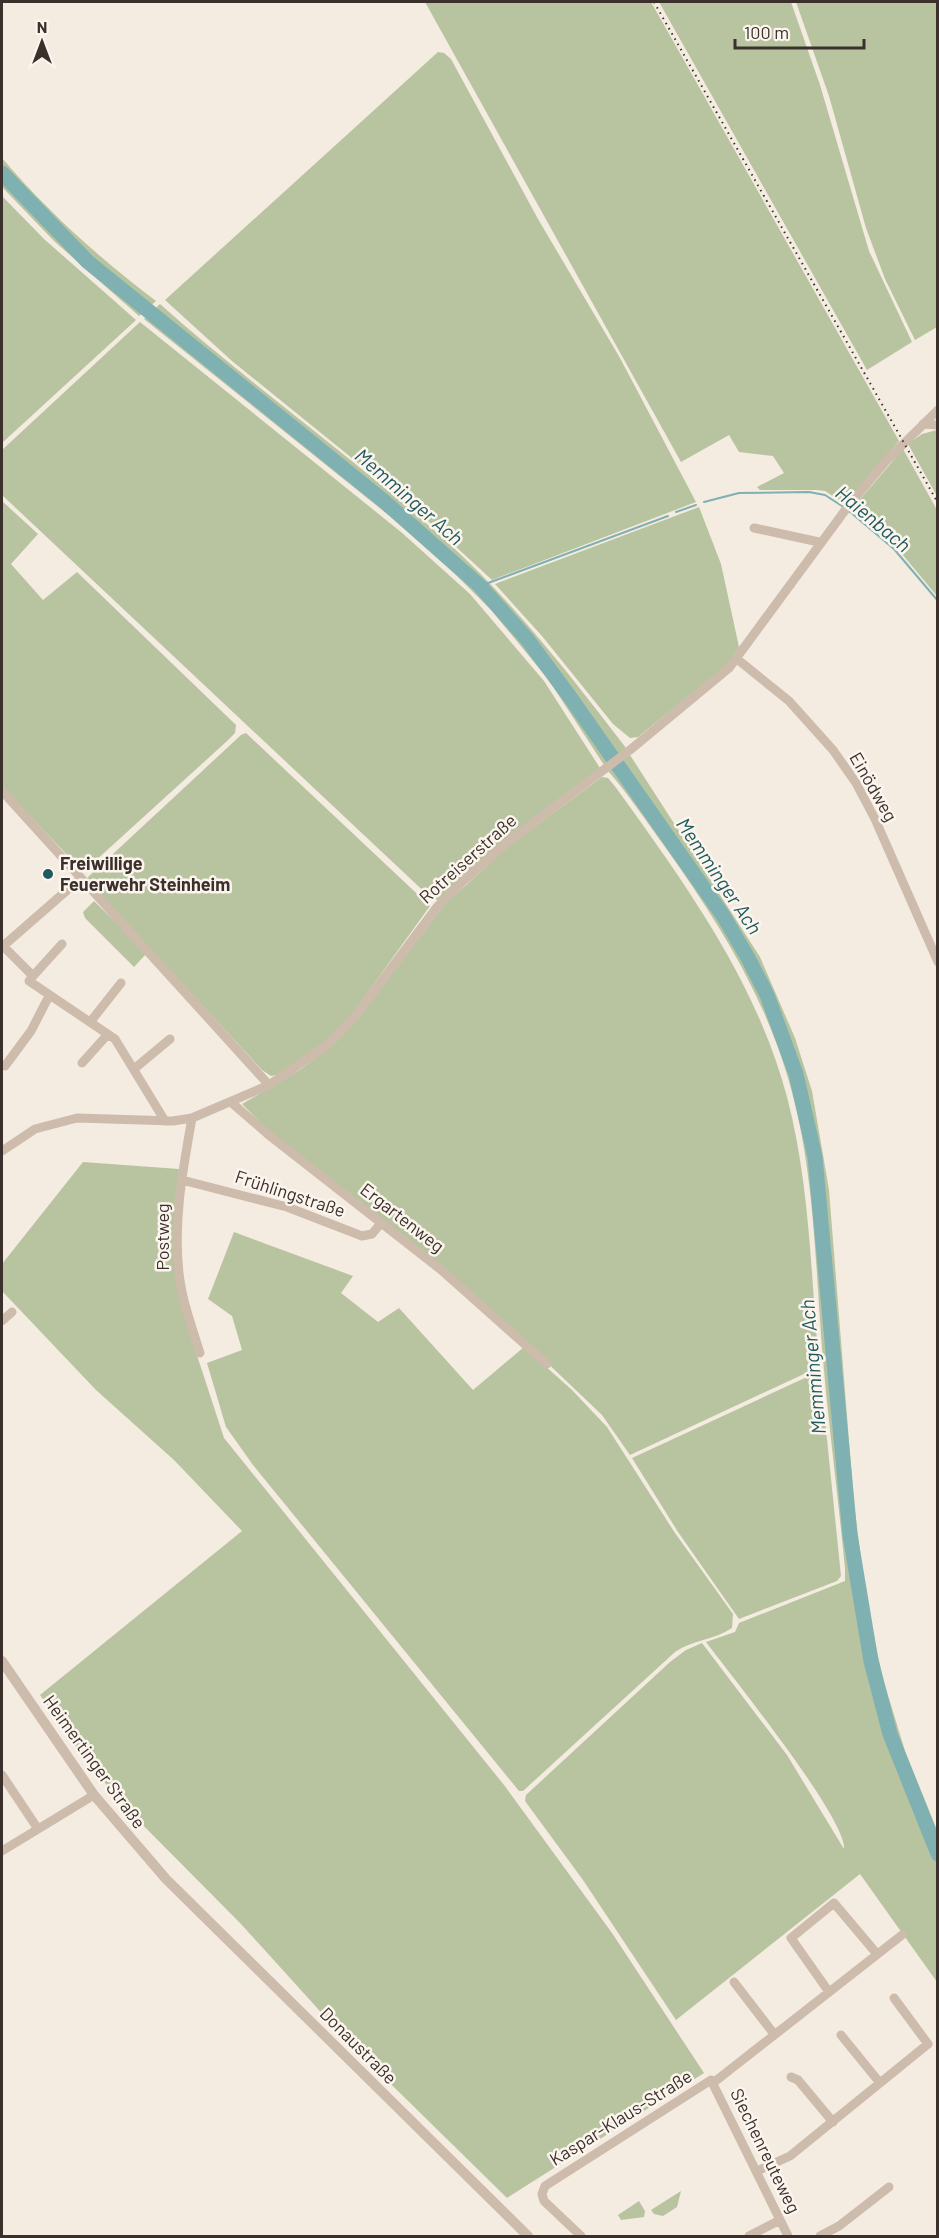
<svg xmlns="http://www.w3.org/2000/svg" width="939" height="2238" font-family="Barlow,sans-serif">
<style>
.green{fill:#b8c4a0}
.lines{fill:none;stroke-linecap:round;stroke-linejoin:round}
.stream{stroke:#7fb0b2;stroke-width:2}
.river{stroke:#7fb0b2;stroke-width:15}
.minor{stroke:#cdbbac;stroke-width:9}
.tertiary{stroke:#cdbbac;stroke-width:10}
.rail{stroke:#3b302b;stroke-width:2;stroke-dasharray:1.5 4.5;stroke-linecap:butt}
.poi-dot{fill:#1f5a5e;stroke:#fbf5ee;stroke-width:2}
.labels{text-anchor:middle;stroke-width:5;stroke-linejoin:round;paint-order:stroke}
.street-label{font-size:18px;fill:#3b302b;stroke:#fbf5ee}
.poi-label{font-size:18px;font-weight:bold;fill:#3b302b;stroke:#fbf5ee;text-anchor:start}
.water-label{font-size:20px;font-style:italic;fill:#1f5a5e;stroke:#fbf5ee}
</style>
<rect width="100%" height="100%" fill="#f4ebe1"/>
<path class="green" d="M 425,2 L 651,2 L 899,441 L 845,504 L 825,491 L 817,490 L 760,490 L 757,487 L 784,473 L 773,456 L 739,452 L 729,435 L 681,462 Z
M 659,2 L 791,2 L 820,85 L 869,251 L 912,342 L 867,370 Z
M 796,2 L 937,2 L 937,327 L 915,340 L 885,279 L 866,228 L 829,96 Z
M 438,52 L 444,53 L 451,59 L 538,219 L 620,358 L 696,502 L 492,580 L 416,510 L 232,361 L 165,300 Z
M 2,158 C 48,212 99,258 156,301 L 139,316 L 54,241 L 2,187 Z
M 2,196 L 44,239 L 136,320 L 2,443 Z
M 160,304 C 252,386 353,457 444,539 C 513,601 570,675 626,748 L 604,765 L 548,679 L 491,610 L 455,574 L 397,522 L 144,319 Z
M 140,322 L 401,532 L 470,594 L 544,681 L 600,768 L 438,900 L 432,899 L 2,495 L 2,450 Z
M 937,430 L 937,496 L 908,444 L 922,434 Z
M 903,449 L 937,510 L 937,596 L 897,548 L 851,510 Z
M 2,501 L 38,534 L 11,564 L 43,600 L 77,572 L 236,725 L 235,733 L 226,742 L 83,872 L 2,786 Z
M 699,507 L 721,564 L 739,647 L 726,666 L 638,737 L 630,738 L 613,724 L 542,636 L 495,584 Z
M 246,733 L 430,906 L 353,1013 L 319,1047 L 277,1075 L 271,1076 L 262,1070 L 86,879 L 241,735 Z
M 630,755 L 760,957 L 795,1038 L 812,1091 L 829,1190 L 854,1504 L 867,1605 L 883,1679 L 905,1751 L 937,1830 L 937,1982 L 860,1874 L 676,2020 L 583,1880 L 525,1801 L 526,1795 L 670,1662 L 686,1650 L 702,1643 L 787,1755 L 844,1849 C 847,1819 730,1674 706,1642 L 735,1632 L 739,1623 L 845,1581 L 845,1569 C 838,1495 828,1421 822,1348 C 815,1258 814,1165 788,1078 C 763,993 716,918 665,847 C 646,821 629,795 608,771 Z
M 602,777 L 608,778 L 617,789 C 686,885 756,981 787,1097 C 810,1184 811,1277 819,1367 L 630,1455 L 602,1415 L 539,1355 L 274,1136 L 242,1104 L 301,1069 L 332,1046 L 358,1019 L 444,905 L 510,845 Z
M 94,901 L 147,953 L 134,967 L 85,918 L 83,912 Z
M 83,1162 L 179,1169 L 175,1221 L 192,1340 L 224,1438 L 504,1785 L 612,1933 L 704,2073 L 507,2198 L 347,2041 L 241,1924 L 123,1805 L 80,1752 L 40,1695 L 242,1531 L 174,1460 L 96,1390 L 2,1291 L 2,1264 Z
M 234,1232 L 353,1276 L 341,1293 L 378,1322 L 399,1308 L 473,1390 L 524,1347 L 572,1390 L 607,1427 L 675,1533 L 733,1614 L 732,1628 C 714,1640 692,1640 675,1652 L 523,1791 L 519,1791 L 253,1465 L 226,1427 L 207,1363 L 242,1350 L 232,1316 L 208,1299 Z
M 820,1371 L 841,1576 L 837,1581 L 739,1619 L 678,1532 L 632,1458 Z
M 681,2191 L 677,2207 L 663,2216 L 654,2214 L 651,2210 Z
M 639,2201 L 645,2211 L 644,2217 L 621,2220 L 618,2215 Z"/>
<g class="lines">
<path class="stream" d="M 704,502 L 739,493 L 809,492 L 825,495 L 845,508
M 849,511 L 894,549 L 938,601
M 676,512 L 696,505
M 480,586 L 668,516"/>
<path class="river" d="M 2,173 L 88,262 L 385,502 L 480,586 L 527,639 L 570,697 L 724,917 L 748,958 L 767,995 L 796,1074 L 815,1157 L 850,1535 L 871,1661 L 890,1734 L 938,1854"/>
<path class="minor" d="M 923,424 L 938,425
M 754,528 L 819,542
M 737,659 L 789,701 L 833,750 L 856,783 L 875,819 L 938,962
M 2,791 L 269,1085
M 3,946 L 33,976 L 29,981 L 115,1039 L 165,1121
M 2,947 L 81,878
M 33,976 L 62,944
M 91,1021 L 121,983
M 82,1063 L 108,1034
M 5,1066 L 31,1031 L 49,996
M 134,1069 L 170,1039
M 232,1103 L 270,1136 L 440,1269 L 547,1364
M 192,1118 C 183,1169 173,1221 179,1273 C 182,1301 192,1327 200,1353
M 2,1151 L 35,1129 L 77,1118 L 173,1121 L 192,1118 L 269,1085 L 326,1046 L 357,1014 L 437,907 L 462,882 L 509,841 L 630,750 L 729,668 L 849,505 L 886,461 L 938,410
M 182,1180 L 287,1207 L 362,1236 L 372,1234 L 381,1223
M 2,1321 L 12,1312
M 2,1775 L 38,1829
M 2,1851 L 94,1795
M 734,1982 L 774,2034
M 829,1992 L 791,1938 L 834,1903 L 877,1954
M 841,2035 L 880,2083
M 791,2077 L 798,2080 L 833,2122
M 713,2083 L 902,1935
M 757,2171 L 790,2156 L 928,2044 L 894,1998
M 581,2236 L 544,2201 L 542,2194 L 545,2186 L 711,2080 L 788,2236
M 749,2236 L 780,2220
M 820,2236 L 839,2226 L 889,2187"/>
<path class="tertiary" d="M 2,1661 L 94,1795 L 166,1879 L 528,2236"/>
<path class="rail" d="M 654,2 L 938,503"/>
</g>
<circle class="poi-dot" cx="48" cy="874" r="6"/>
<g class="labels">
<g class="street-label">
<text transform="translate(873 787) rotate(60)" y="6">Einödweg</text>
<text transform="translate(468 859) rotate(-42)" y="6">Rotreiserstraße</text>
<text transform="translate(290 1194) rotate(18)" y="6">Frühlingstraße</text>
<text transform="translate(402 1218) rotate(38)" y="6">Ergartenweg</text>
<text transform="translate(163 1237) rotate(-90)" y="6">Postweg</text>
<text transform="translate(94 1762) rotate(54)" y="6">Heimertinger Straße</text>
<text transform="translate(358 2046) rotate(45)" y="6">Donaustraße</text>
<text transform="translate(621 2118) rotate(-32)" y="6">Kaspar-Klaus-Straße</text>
<text transform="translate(765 2151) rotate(64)" y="6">Siechenreuteweg</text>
</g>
<g class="poi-label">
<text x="60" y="870">Freiwillige<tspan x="60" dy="21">Feuerwehr Steinheim</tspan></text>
</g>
<g class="water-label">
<text transform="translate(409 497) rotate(41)" y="7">Memminger Ach</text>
<text transform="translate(873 519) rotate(40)" y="7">Haienbach</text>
<text transform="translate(719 876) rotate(56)" y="7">Memminger Ach</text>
<text transform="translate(813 1367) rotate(-95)" y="7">Memminger Ach</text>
</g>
</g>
<rect width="939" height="2238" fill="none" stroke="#3b302b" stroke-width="6"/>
<g transform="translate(42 42)" stroke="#fbf5ee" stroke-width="4.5" paint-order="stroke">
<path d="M0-4.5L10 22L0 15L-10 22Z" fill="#3b302b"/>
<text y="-9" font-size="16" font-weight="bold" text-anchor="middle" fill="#3b302b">N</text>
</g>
<path d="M735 39v9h129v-9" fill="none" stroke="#3b302b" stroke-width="3"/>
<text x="744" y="39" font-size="18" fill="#3b302b" stroke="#fbf5ee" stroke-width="4.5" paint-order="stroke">100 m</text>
</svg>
